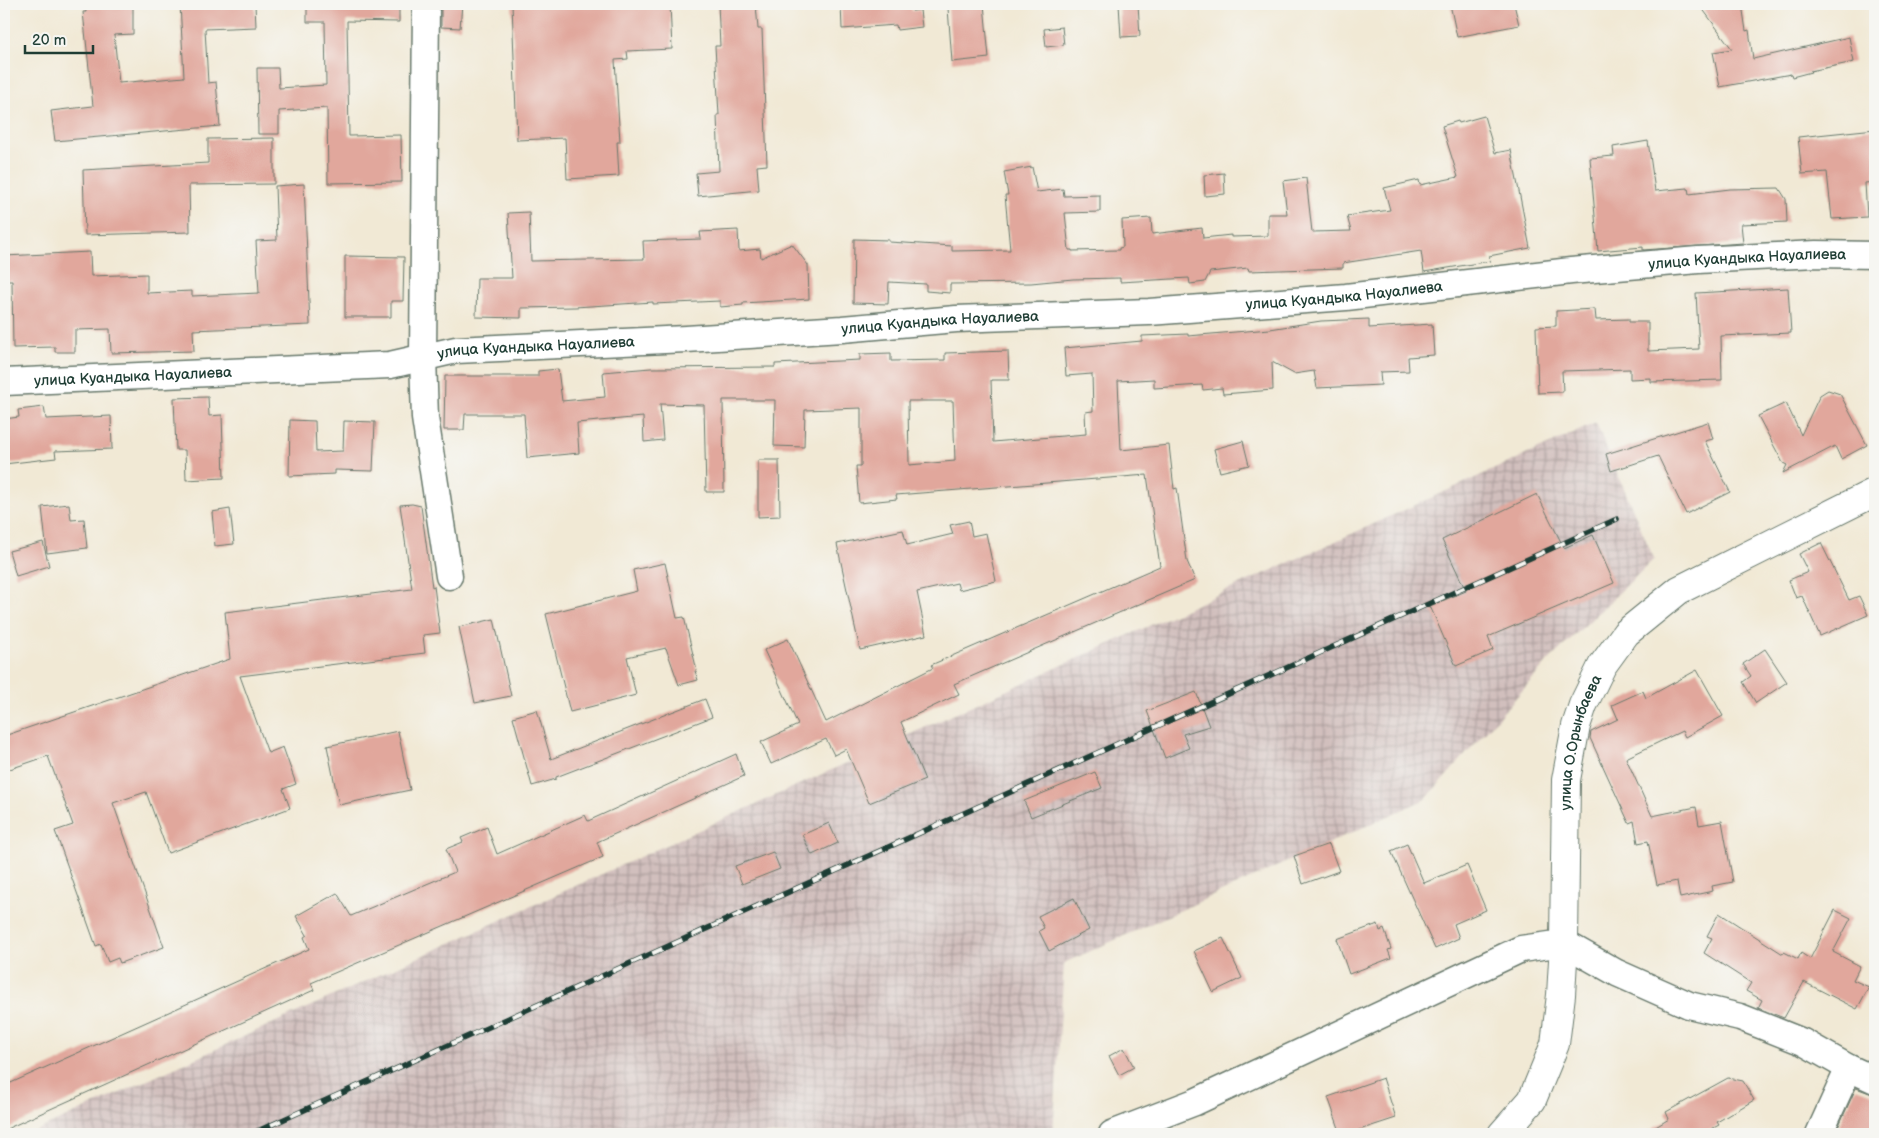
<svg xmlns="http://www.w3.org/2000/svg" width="1879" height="1138" font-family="'Balsamiq Sans',sans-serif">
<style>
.industrial{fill:url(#industrial-grid)}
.building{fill:#e1a79c;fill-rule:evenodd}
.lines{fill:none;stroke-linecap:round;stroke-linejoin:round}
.minor-casing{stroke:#68796c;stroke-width:29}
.tertiary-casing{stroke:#68796c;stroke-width:30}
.minor{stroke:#fff;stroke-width:26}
.tertiary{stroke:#fff;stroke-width:28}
.rail-casing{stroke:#1f3d34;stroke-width:5.5}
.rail{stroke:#f6f6f2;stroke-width:4;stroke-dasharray:11;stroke-linecap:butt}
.labels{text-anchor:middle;stroke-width:4;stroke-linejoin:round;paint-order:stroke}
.street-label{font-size:15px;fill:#1f3d34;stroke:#f6f6f2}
</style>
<defs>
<pattern id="industrial-grid" width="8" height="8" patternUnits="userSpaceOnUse" patternTransform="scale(1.25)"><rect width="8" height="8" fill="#d1bfbd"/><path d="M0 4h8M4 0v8" fill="none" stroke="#a99c9a"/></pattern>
</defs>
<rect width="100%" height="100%" fill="#f6f6f2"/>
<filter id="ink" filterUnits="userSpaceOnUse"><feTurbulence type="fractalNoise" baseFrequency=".02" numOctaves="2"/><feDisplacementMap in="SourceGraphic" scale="10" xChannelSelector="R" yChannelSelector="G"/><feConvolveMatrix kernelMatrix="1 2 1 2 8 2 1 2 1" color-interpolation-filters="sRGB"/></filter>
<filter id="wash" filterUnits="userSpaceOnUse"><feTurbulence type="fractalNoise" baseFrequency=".0096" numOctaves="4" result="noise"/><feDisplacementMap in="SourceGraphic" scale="20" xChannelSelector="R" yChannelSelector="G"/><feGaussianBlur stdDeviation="1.12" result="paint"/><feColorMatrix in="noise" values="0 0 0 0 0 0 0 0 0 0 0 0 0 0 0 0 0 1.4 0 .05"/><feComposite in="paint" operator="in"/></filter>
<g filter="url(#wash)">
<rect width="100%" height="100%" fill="#f1e9d5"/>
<path class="industrial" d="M 1596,423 L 1654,559 L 1551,658 L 1426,799 L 1064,963 L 1053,1134 L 29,1134 Z"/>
<g id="blocks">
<path class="building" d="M 85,4 L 133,4 L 133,34 L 114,35 L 119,83 L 184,77 L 180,4 L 255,4 L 256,27 L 205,29 L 208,83 L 216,82 L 220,126 L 55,141 L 51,111 L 93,106 L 83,12 L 86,12 Z
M 307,4 L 399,4 L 399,22 L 347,21 L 349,136 L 401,135 L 402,182 L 328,183 L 327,108 L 279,111 L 279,134 L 258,134 L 257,68 L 278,68 L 279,88 L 326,85 L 325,22 L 307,22 Z
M 441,4 L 462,4 L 460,28 L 441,27 Z
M 512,4 L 670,4 L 672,49 L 627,51 L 628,59 L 615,60 L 620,142 L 617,142 L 619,176 L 567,179 L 565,138 L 517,140 Z
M 718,4 L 756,4 L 758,29 L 762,29 L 767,165 L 757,166 L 759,190 L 698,196 L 696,173 L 719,171 L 717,115 L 719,115 L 715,46 L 720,46 Z
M 841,4 L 911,4 L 912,11 L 920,10 L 922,27 L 897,30 L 896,25 L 842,29 Z
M 958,4 L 984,4 L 989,58 L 952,62 L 948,8 L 957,7 Z
M 1119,4 L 1138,4 L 1140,36 L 1121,37 Z
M 1450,4 L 1514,4 L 1519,25 L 1457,37 Z
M 1699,4 L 1742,4 L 1746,31 L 1749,30 L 1753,59 L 1849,37 L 1854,62 L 1810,71 L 1811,72 L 1792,77 L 1791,74 L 1720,87 L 1713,52 L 1732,49 Z
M 1062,27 L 1064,45 L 1046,47 L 1044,29 Z
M 1484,116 L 1495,153 L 1511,150 L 1530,248 L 1489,256 L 1490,261 L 1424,272 L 1421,251 L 1343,263 L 1343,268 L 1249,271 L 1248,268 L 1210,272 L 1205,282 L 1190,284 L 1189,278 L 1120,282 L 1120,278 L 1073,279 L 1031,283 L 950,284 L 950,293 L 926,291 L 926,284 L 889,282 L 888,304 L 853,303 L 854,239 L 889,240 L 889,242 L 952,246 L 952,251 L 1010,250 L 1005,195 L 1008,195 L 1004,172 L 1032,167 L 1037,192 L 1063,189 L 1064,196 L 1100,195 L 1100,212 L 1065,213 L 1069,250 L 1072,250 L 1072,251 L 1119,250 L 1119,248 L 1123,247 L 1122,220 L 1151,218 L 1152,234 L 1202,228 L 1203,238 L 1231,235 L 1231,237 L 1268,236 L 1268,214 L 1287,214 L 1283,181 L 1306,178 L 1312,232 L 1351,231 L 1347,216 L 1390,210 L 1384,188 L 1419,180 L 1420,185 L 1458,177 L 1442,126 L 1458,121 L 1459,123 Z
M 1875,129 L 1875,182 L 1865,183 L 1867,217 L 1832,219 L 1827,172 L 1802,174 L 1798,137 Z
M 274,138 L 274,184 L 189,185 L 190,232 L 85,235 L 83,170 L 208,163 L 208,139 Z
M 1648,141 L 1655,191 L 1688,188 L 1689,194 L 1730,189 L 1779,188 L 1786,199 L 1787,222 L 1741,224 L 1743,243 L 1643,250 L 1643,247 L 1598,251 L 1590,158 L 1614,156 L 1613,147 Z
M 1224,173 L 1225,194 L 1205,196 L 1204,175 Z
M 304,184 L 310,325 L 193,330 L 194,351 L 111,353 L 110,329 L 75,330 L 75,352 L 55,352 L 55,347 L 13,348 L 12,281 L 4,281 L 4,256 L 90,252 L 91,276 L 147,274 L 147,293 L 192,291 L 192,296 L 259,293 L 256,241 L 277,240 L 275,186 Z
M 529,212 L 531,261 L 644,259 L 643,241 L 701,239 L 700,232 L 738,230 L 739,251 L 760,249 L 761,258 L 792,244 L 808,265 L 809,299 L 743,303 L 743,305 L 720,307 L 720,301 L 653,304 L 653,302 L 575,307 L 521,308 L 521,318 L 476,317 L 477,278 L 512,278 L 508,213 Z
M 345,256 L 404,257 L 403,301 L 391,301 L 391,317 L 345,317 Z
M 1788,288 L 1791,333 L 1721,336 L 1722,380 L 1651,382 L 1651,378 L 1630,379 L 1630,369 L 1562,371 L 1563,392 L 1538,393 L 1536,327 L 1556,326 L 1556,311 L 1595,309 L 1596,320 L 1629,319 L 1629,322 L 1648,322 L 1648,351 L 1699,349 L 1696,293 Z
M 1369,319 L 1369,328 L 1432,324 L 1434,355 L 1408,357 L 1409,371 L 1380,372 L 1381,385 L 1317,388 L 1314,371 L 1294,374 L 1272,362 L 1273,390 L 1223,394 L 1222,388 L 1203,390 L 1202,385 L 1154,388 L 1154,379 L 1118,381 L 1121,450 L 1169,445 L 1174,489 L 1177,488 L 1187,561 L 1195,580 L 954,684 L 959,694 L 901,722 L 925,780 L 869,803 L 846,749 L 834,755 L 826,739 L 771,764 L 761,742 L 798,725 L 764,650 L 788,639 L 826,722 L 933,668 L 931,665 L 1160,566 L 1147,475 L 896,495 L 897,499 L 859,503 L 856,466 L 861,466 L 861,408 L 805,410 L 804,447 L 774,446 L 775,400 L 723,400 L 724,492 L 706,492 L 704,405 L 660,404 L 663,440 L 644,442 L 643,417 L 577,423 L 579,453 L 527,458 L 524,414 L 465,414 L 464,430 L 444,430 L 445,376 L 538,376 L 538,371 L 558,369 L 562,401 L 605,397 L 603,372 L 651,368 L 775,367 L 775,364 L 860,360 L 860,354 L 891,353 L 891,361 L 945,360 L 945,353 L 1008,351 L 1009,380 L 991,380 L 993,442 L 1086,434 L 1085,412 L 1093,411 L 1092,374 L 1066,376 L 1064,348 L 1142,341 L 1142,336 L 1188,334 L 1188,336 L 1270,329 L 1321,321 ZM 908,401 L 953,401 L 955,461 L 909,465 Z
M 1828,390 L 1840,394 L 1867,445 L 1841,459 L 1835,446 L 1783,473 L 1787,465 L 1783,463 L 1758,416 L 1786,403 L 1801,435 L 1820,395 Z
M 208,397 L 209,416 L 222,415 L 224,478 L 186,480 L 185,450 L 176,450 L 174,398 Z
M 44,407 L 46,419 L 111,416 L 112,449 L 55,451 L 56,458 L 4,464 L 4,419 L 19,417 L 18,410 Z
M 290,420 L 315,421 L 316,452 L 343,451 L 344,421 L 375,422 L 373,471 L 335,470 L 335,474 L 289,476 Z
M 1708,422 L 1713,439 L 1705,441 L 1730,492 L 1686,514 L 1658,456 L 1611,471 L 1606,454 Z
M 1243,441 L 1249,465 L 1220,472 L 1214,449 Z
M 758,460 L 779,460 L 780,516 L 758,517 Z
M 1537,494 L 1564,548 L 1593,535 L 1614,583 L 1488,637 L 1493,650 L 1456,666 L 1430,606 L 1466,591 L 1442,540 Z
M 69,504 L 71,520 L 84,519 L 87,548 L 47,553 L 42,507 Z
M 412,504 L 421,506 L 432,587 L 434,586 L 440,633 L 423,635 L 425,653 L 240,676 L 268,753 L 283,747 L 296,784 L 283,789 L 290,808 L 168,853 L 146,792 L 113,803 L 164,947 L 120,963 L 118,958 L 108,962 L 101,944 L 96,946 L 55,831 L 73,825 L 48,756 L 4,771 L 4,736 L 230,659 L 225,612 L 412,589 L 400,505 Z
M 230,509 L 234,544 L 215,546 L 212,512 Z
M 969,521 L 972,536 L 986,533 L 996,581 L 959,590 L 957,583 L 917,592 L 926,635 L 860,650 L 837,544 L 903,530 L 907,545 L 953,534 L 950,525 Z
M 43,542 L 49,566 L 16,576 L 9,551 Z
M 1821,543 L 1849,600 L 1859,596 L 1868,615 L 1820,636 L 1802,596 L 1796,598 L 1789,580 L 1808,572 L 1799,554 Z
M 665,563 L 677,618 L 684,617 L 697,671 L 695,671 L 698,680 L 679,685 L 666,648 L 627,657 L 636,695 L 570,712 L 546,614 L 637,591 L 633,570 Z
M 494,619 L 511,696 L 475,703 L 459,627 Z
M 1765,649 L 1787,682 L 1756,703 L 1743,682 L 1751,676 L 1743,664 Z
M 1697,670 L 1723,716 L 1685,737 L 1682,731 L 1626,758 L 1652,816 L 1696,807 L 1699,825 L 1722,821 L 1733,882 L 1712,886 L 1713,891 L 1680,898 L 1677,881 L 1657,885 L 1648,841 L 1638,843 L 1634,821 L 1629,823 L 1590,738 L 1591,732 L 1618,719 L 1612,705 L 1643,691 L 1646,698 Z
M 1196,692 L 1209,726 L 1183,734 L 1189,748 L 1165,758 L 1147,711 Z
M 705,699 L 712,717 L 556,777 L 556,779 L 532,786 L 513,717 L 537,710 L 551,759 Z
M 398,731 L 410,790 L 339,805 L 327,746 Z
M 736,754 L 744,776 L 597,842 L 603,857 L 311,983 L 314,990 L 4,1130 L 4,1086 L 309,949 L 304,937 L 307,935 L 296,916 L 337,893 L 351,916 L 455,872 L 446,849 L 463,842 L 461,838 L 487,827 L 497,854 L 585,815 L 588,821 Z
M 1095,772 L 1102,788 L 1031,817 L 1024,801 Z
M 829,823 L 838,843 L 812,855 L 802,835 Z
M 1329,844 L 1339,871 L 1303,884 L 1294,856 Z
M 1407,844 L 1424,883 L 1467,865 L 1486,910 L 1454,924 L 1459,938 L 1435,949 L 1391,851 Z
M 773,852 L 780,869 L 742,884 L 735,866 Z
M 1074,898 L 1089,930 L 1049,951 L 1039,931 L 1044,928 L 1038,916 Z
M 1835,910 L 1851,918 L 1833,952 L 1860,966 L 1853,980 L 1869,987 L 1857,1009 L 1804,982 L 1784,1018 L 1758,1008 L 1762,1000 L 1746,991 L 1751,983 L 1704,953 L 1712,938 L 1707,936 L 1719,913 L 1783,954 L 1784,952 L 1798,959 L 1801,953 L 1810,959 Z
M 1378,924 L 1380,931 L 1384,929 L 1391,949 L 1388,950 L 1391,958 L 1349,974 L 1337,939 Z
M 1223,938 L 1242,978 L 1213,992 L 1194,951 Z
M 1124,1048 L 1134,1067 L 1119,1075 L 1109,1056 Z
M 1383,1078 L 1396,1118 L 1347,1134 L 1341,1134 L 1328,1097 Z
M 1728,1078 L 1743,1081 L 1754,1100 L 1717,1122 L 1719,1125 L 1702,1134 L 1644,1134 L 1669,1119 L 1666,1112 Z
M 1856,1088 L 1875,1095 L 1875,1134 L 1835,1134 Z"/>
</g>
</g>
<g filter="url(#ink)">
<use href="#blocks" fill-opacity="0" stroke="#68796c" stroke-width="1"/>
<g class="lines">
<defs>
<g id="minor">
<path d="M 426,4 L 423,357 L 425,418 L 449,576"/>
<path id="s1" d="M 4,382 L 390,365 L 456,350 L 686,339 L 842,329 L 956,319 L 1149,312 L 1346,297 L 1571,271 L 1698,260 L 1816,254 L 1875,255"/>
<path d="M 1112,1134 L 1195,1102 L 1521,949 L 1564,943 L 1617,973 L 1689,1005 L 1740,1017 L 1803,1042 L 1849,1068 L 1875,1080"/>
<path d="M 1819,1134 L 1849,1068"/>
</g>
<g id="tertiary">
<path id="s2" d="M 1502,1134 L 1532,1100 L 1555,1044 L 1561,995 L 1564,943 L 1566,780 L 1576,726 L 1583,705 L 1602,666 L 1626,633 L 1679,590 L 1875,492"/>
</g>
</defs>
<use href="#minor" class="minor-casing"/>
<use href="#tertiary" class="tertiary-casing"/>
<use href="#minor" class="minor"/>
<use href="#tertiary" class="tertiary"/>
<defs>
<path id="rail" d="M 251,1134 L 1617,519"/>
</defs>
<use href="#rail" class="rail-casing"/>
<use href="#rail" class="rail"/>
</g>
</g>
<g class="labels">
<g class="street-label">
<text dy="5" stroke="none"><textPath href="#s1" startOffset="1749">улица Куандыка Науалиева</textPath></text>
<text dy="5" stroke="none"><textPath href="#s1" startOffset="1344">улица Куандыка Науалиева</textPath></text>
<text dy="5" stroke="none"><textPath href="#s1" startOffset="939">улица Куандыка Науалиева</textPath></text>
<text dy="5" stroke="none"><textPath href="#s1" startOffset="534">улица Куандыка Науалиева</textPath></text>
<text dy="5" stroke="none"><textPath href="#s1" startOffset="129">улица Куандыка Науалиева</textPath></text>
<text dy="5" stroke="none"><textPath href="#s2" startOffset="410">улица О.Орынбаева</textPath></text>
</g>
</g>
<rect width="1879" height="1138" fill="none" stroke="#f6f6f2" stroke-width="20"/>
<path d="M25 45v8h68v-8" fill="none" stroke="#1f3d34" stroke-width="2.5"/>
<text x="32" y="45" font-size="15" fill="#1f3d34" stroke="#f6f6f2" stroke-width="4" paint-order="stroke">20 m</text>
</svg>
